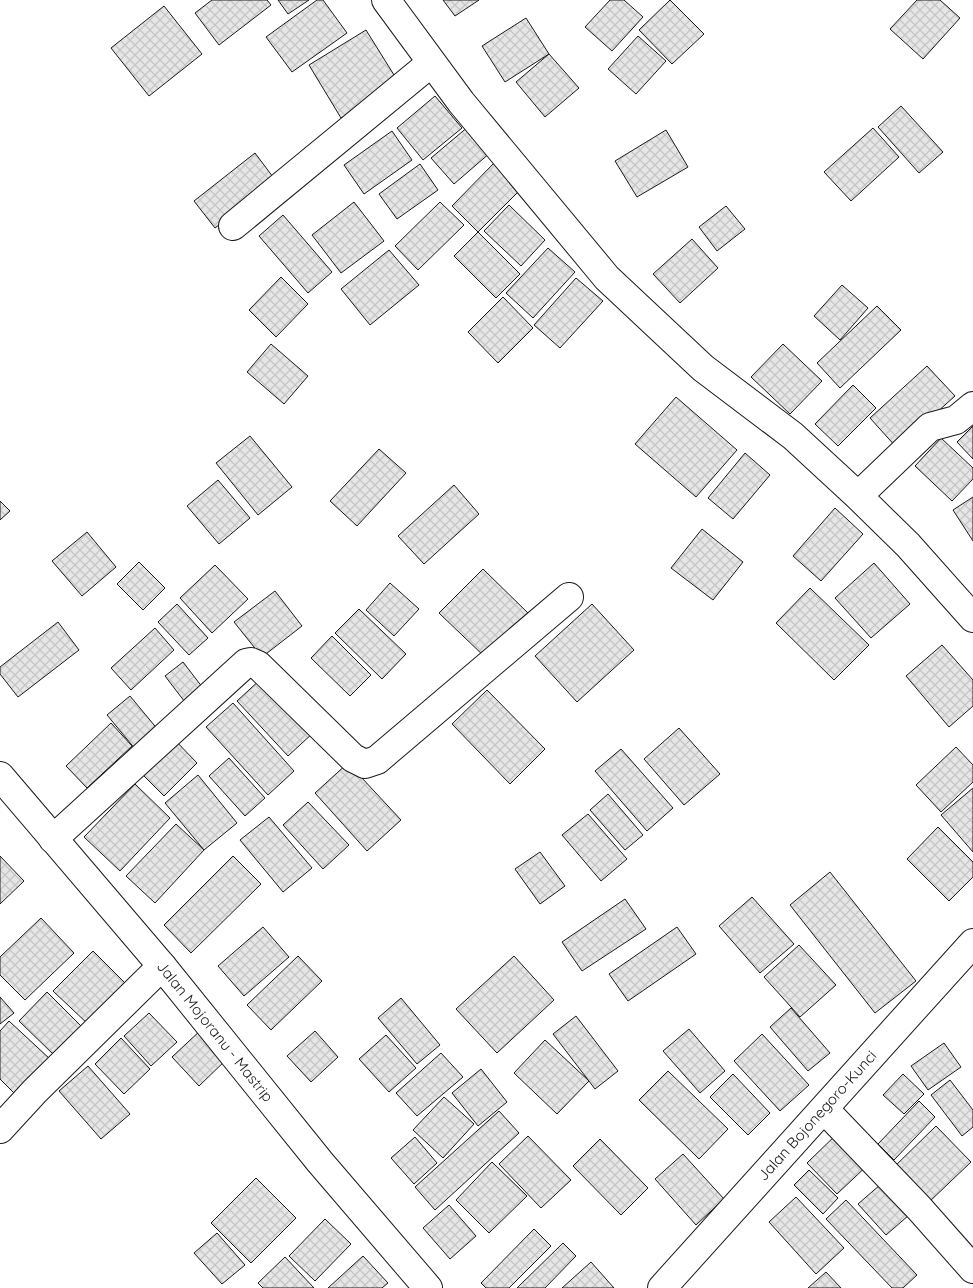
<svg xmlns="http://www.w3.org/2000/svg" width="973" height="1288" font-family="Quicksand,sans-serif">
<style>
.building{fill:url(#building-cross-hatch);stroke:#1a1a1a}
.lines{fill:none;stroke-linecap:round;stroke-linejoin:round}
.street-casing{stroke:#1a1a1a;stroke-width:30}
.secondary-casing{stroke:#1a1a1a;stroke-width:30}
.street{stroke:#fff;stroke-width:28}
.secondary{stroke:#fff;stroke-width:28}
.labels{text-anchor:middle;stroke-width:4;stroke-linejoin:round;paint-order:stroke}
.street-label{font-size:15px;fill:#1a1a1a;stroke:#fff}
</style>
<defs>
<pattern id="building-cross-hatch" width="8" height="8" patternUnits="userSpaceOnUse" patternTransform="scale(1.25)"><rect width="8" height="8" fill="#e6e6e6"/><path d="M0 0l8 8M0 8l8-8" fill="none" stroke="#c5c5c5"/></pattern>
</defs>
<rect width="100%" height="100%" fill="#fff"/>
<path class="building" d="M 212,0 L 267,0 L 271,5 L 219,45 L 195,13 Z
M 278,0 L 309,0 L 288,14 Z
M 317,0 L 323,0 L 347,33 L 292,72 L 266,37 Z
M 443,0 L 479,0 L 455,16 Z
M 610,0 L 624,0 L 643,17 L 612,51 L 585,27 Z
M 670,0 L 704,34 L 672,64 L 639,30 Z
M 917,0 L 940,0 L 960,18 L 923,59 L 890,29 Z
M 164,6 L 202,54 L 149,96 L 111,48 Z
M 526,18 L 549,54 L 505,82 L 482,46 Z
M 366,30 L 399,83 L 341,118 L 309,65 Z
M 638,36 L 666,61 L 636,94 L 608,69 Z
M 549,54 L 579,88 L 545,117 L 516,82 Z
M 435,96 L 462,128 L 423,160 L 397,128 Z
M 901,106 L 943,152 L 919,173 L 878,127 Z
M 469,126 L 491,152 L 454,184 L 431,158 Z
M 873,128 L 899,157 L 851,201 L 824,172 Z
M 666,130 L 688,167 L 637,197 L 615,161 Z
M 392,131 L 412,160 L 364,194 L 344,165 Z
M 255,153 L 276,181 L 215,228 L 194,201 Z
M 494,163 L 521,189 L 478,232 L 452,206 Z
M 420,164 L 438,190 L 397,219 L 379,194 Z
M 354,202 L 384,241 L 341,273 L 312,235 Z
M 440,202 L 464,225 L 418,270 L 395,246 Z
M 509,205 L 545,240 L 521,266 L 484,231 Z
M 726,206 L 745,229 L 717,251 L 699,227 Z
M 283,215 L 332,272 L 308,293 L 259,236 Z
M 478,232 L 520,274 L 496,298 L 454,256 Z
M 692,239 L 718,268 L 680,303 L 653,274 Z
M 548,248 L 575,272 L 533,318 L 506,293 Z
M 389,250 L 419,285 L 370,325 L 341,289 Z
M 281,277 L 308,304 L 276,337 L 249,310 Z
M 576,278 L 603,301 L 560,348 L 534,325 Z
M 842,285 L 868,308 L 840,340 L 814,316 Z
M 503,297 L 533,328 L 498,363 L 468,332 Z
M 877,306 L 901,330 L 840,388 L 817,363 Z
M 271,344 L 308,376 L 284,404 L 247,372 Z
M 783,344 L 822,381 L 790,414 L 751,377 Z
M 927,366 L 955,396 L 897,448 L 870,418 Z
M 853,385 L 876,408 L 838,446 L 815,424 Z
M 676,397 L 737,450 L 696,497 L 635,444 Z
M 973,426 L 973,459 L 957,442 Z
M 250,436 L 292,487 L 258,515 L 216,463 Z
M 941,438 L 973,468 L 973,479 L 952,501 L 915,466 Z
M 379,449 L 406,473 L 357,526 L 330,501 Z
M 745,453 L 770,475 L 733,519 L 708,498 Z
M 218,480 L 250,518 L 219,544 L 187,506 Z
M 454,485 L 479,514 L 424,564 L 398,536 Z
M 973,497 L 973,541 L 953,510 Z
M 0,501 L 10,511 L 0,520 Z
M 835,508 L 863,534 L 821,581 L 793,556 Z
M 702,529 L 743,562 L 713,600 L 671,568 Z
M 87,532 L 116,567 L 82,596 L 52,561 Z
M 139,562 L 165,588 L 143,610 L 117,584 Z
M 874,563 L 910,604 L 871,638 L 835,598 Z
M 215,565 L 248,599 L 212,633 L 180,598 Z
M 483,569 L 529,614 L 486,658 L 439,613 Z
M 390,583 L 419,609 L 394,636 L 366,610 Z
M 810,588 L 869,645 L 834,680 L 776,623 Z
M 275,591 L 302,626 L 262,657 L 234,622 Z
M 177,604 L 208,638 L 189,655 L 158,622 Z
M 592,604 L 634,650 L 577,702 L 535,656 Z
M 359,609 L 406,654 L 382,679 L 335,633 Z
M 58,622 L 79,650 L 18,697 L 0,674 L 0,667 Z
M 155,628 L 174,650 L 131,690 L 111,668 Z
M 332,636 L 371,675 L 350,696 L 311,658 Z
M 942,645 L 973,680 L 973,706 L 949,727 L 906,676 Z
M 183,662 L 206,692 L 188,706 L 165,676 Z
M 262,678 L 313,733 L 288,756 L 237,701 Z
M 487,690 L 545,749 L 510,784 L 452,724 Z
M 130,696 L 159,731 L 136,750 L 107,715 Z
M 233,703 L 294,771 L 268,795 L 206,727 Z
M 111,723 L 132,746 L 87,788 L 66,766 Z
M 679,728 L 720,774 L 684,805 L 644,759 Z
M 172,737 L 197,763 L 164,796 L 138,770 Z
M 956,747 L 973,765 L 973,782 L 941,812 L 916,785 Z
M 621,749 L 673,808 L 647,831 L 595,771 Z
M 229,758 L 265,798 L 245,816 L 209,776 Z
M 348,763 L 401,820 L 367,851 L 315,793 Z
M 198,775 L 237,823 L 204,850 L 165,803 Z
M 135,784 L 170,818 L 120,871 L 84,837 Z
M 973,788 L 973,852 L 941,815 Z
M 608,794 L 643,835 L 625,850 L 590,810 Z
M 308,802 L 349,845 L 323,869 L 283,825 Z
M 588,814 L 627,859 L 601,881 L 562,835 Z
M 269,817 L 312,868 L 283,892 L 240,840 Z
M 176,824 L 204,850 L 155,903 L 126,876 Z
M 938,827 L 973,862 L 973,877 L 949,901 L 907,859 Z
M 540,852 L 565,886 L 540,904 L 515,869 Z
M 0,856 L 24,881 L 0,904 Z
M 233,856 L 261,884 L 191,953 L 164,925 Z
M 830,872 L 916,981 L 875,1013 L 790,905 Z
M 752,897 L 794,944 L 760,973 L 719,926 Z
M 625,899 L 646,929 L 582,971 L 562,942 Z
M 41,918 L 74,953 L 25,1000 L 0,975 L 0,957 Z
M 263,927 L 289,957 L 244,996 L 218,966 Z
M 677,927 L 696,954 L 628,1001 L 609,974 Z
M 799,945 L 836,985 L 800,1017 L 764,977 Z
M 93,951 L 127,985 L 89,1025 L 53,991 Z
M 298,956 L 322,981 L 271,1030 L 247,1005 Z
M 514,956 L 554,1000 L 497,1053 L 456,1009 Z
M 47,992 L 83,1028 L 55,1056 L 19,1021 Z
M 0,997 L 14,1013 L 0,1024 Z
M 401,998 L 440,1045 L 417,1064 L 378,1018 Z
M 791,1008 L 830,1053 L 808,1071 L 770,1027 Z
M 149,1013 L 177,1042 L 151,1066 L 124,1036 Z
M 576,1016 L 618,1071 L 595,1089 L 553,1034 Z
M 9,1021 L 50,1059 L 16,1095 L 0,1079 L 0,1031 Z
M 202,1029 L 229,1057 L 199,1086 L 172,1057 Z
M 689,1029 L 725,1071 L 700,1093 L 663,1051 Z
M 315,1031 L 338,1057 L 311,1082 L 287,1056 Z
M 762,1034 L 809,1085 L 780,1111 L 734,1061 Z
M 386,1035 L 416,1068 L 389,1092 L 359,1059 Z
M 121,1038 L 150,1069 L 124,1094 L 95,1064 Z
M 545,1040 L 589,1081 L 557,1114 L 514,1073 Z
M 944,1043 L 961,1067 L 928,1090 L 911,1066 Z
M 441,1053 L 463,1077 L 417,1116 L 396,1093 Z
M 88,1066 L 130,1114 L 101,1139 L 59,1091 Z
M 481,1069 L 507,1102 L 478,1126 L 452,1093 Z
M 668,1071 L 728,1129 L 699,1159 L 639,1100 Z
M 733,1074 L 770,1113 L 748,1135 L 710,1097 Z
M 903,1074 L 924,1094 L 904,1114 L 883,1095 Z
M 950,1080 L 973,1110 L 973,1127 L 962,1136 L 931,1095 Z
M 444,1097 L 474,1124 L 443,1158 L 413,1130 Z
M 919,1101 L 935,1117 L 894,1160 L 878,1144 Z
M 499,1111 L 519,1133 L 435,1210 L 415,1187 Z
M 936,1126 L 971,1162 L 927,1204 L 892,1169 Z
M 841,1130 L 871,1162 L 837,1194 L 807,1163 Z
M 528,1136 L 571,1180 L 541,1208 L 499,1164 Z
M 415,1137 L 437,1163 L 414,1184 L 391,1158 Z
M 600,1139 L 648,1188 L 621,1215 L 573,1166 Z
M 683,1154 L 724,1199 L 696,1225 L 655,1179 Z
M 492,1162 L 527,1196 L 489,1233 L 456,1200 Z
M 809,1170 L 838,1198 L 823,1214 L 794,1185 Z
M 256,1178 L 296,1218 L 251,1263 L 211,1223 Z
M 888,1178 L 916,1209 L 886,1235 L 858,1204 Z
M 796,1197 L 844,1248 L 816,1274 L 769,1222 Z
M 846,1200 L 917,1275 L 903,1288 L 892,1288 L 826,1219 Z
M 449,1205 L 476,1236 L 450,1259 L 423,1228 Z
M 325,1219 L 351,1244 L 315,1281 L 289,1256 Z
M 534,1229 L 551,1246 L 509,1288 L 486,1288 L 481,1283 Z
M 217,1233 L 245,1265 L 222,1284 L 194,1253 Z
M 563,1243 L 576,1256 L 545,1288 L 517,1288 Z
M 363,1256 L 388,1283 L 382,1288 L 328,1288 Z
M 285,1257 L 314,1288 L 263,1288 L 258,1283 Z
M 591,1262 L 614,1288 L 562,1288 Z
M 826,1272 L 841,1288 L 808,1288 Z"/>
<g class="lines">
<defs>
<path id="street" d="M 386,0 L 461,102 L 607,278 L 703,368 L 793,436 L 858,496 L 908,545 L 973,618
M 233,226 L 431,63
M 858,496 L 930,427 L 956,420 L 973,406
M 53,839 L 246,663 L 251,662 L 258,665 L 353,758 L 365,764 L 377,760 L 569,597
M 825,1110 L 919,1208 L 973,1269
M 0,1129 L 35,1091 L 162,966"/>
<g id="secondary">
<path id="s1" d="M 0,776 L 162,966 L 320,1162 L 428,1288"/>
<path id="s2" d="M 662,1288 L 973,943"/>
</g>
</defs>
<use href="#street" class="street-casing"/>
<use href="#secondary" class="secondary-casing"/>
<use href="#street" class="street"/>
<use href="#secondary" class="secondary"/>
</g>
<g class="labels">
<g class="street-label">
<text dy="5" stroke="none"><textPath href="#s1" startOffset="334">Jalan Mojoranu - Mastrip</textPath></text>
<text dy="5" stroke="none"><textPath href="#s2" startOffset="232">Jalan Bojonegoro-Kunci</textPath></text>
</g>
</g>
</svg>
